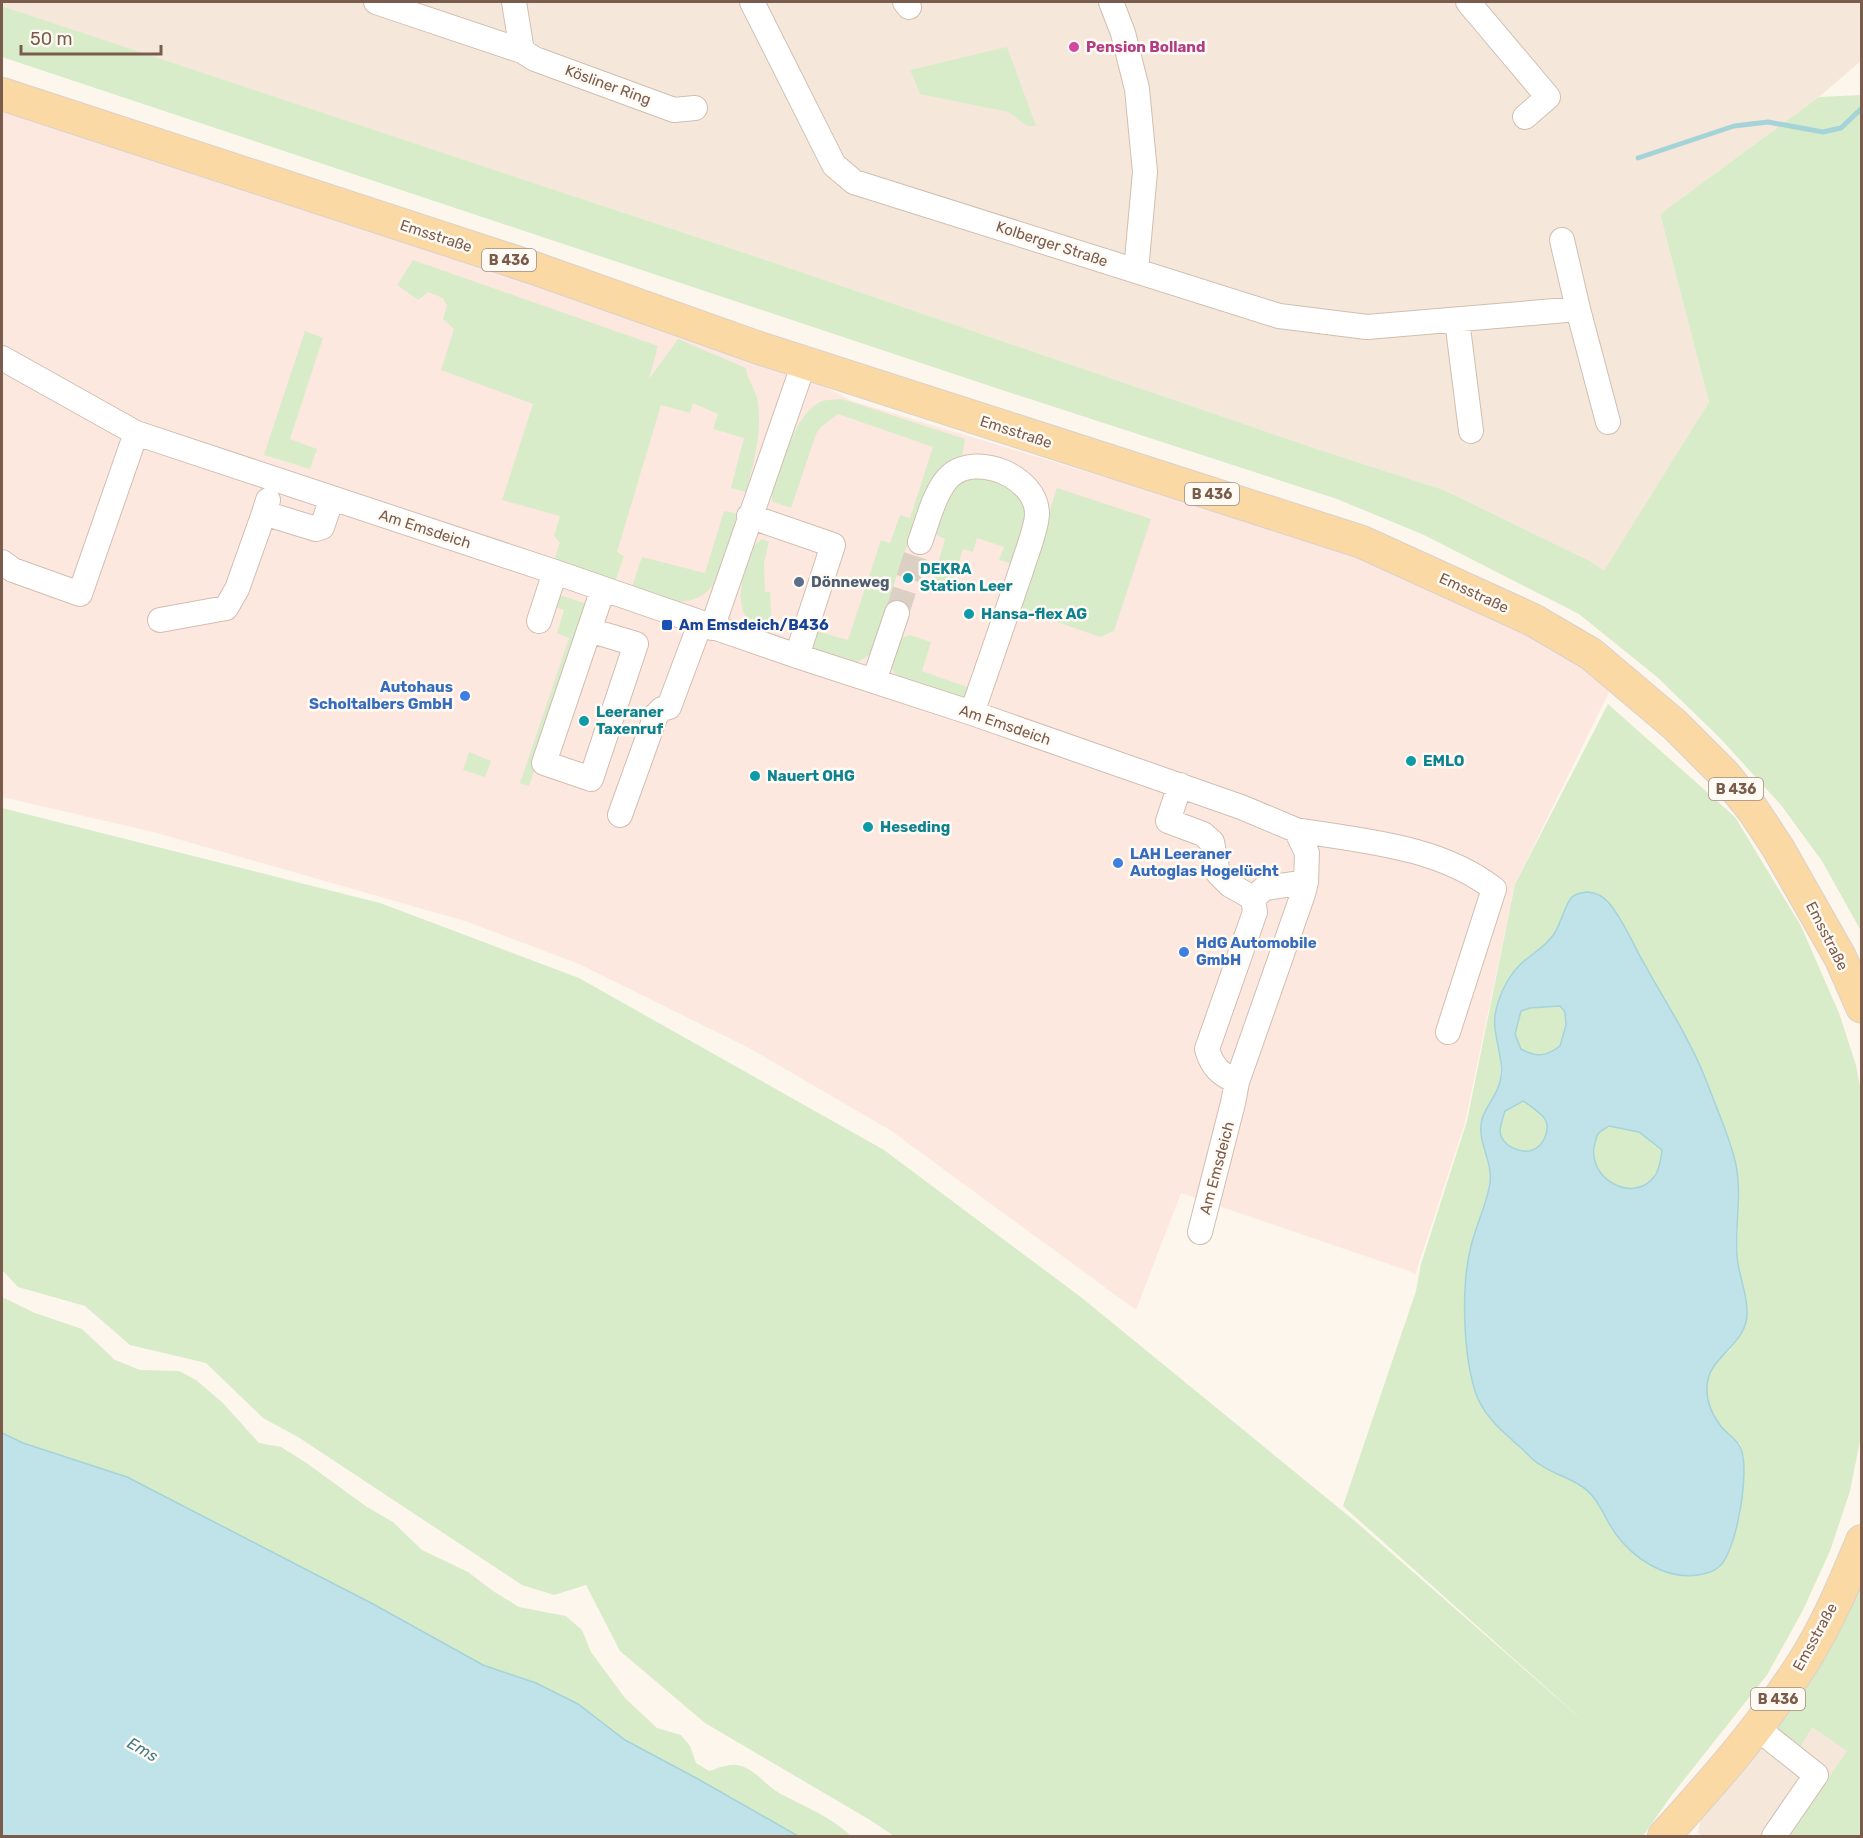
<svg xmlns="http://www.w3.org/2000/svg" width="1863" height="1838" font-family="Rubik,sans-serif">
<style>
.residential{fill:#f5e8da}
.commercial{fill:#fde8e0}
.green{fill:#d8ecc9;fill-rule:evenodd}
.water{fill:#bfe3e8;stroke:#a5d3da;stroke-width:1.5;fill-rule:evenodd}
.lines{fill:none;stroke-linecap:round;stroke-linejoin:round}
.stream{stroke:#a5d3da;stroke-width:5}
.minor-tunnel{stroke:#dcd0c4;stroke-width:24;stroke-dasharray:24 12;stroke-linecap:butt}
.minor-casing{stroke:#d1beb0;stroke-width:26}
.major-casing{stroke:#dad1cd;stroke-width:34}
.minor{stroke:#fff;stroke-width:24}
.major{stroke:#fbd9a5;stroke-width:32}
.hotel-dot{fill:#d1479c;stroke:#fffaf3;stroke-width:2}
.culture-dot{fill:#0f9aa8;stroke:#fffaf3;stroke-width:2}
.service-dot{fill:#5c6f8a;stroke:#fffaf3;stroke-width:2}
.transit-dot{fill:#1a4fb4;stroke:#fffaf3;stroke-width:2}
.shop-dot{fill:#3f7fe0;stroke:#fffaf3;stroke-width:2}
.labels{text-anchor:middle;stroke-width:5;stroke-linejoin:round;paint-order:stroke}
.shield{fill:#fffaf3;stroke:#a28b7f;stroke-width:1.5}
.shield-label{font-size:14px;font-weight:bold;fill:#7a5c4d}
.hotel-label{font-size:15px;font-weight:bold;fill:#b23c85;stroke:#fffaf3;text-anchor:start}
.street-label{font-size:15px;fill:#7a5c4d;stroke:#fffaf3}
.culture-label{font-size:15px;font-weight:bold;fill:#0d838f;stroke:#fffaf3;text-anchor:start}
.service-label{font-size:15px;font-weight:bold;fill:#4e5e75;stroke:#fffaf3;text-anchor:start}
.transit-label{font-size:15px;font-weight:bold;fill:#164399;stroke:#fffaf3;text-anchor:start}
.shop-label{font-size:15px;font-weight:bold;fill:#366cbe;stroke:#fffaf3;text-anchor:start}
.water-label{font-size:16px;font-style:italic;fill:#437c86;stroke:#fffaf3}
</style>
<rect width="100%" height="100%" fill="#fdf6ec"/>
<path class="residential" d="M 2,2 L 1861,2 L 1862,60 L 1819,97 L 1660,214 L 1709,402 L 1605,572 L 1590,561 L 1444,490 L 1317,449 L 769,261 L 2,6 Z
M 1849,1592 L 1861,1836 L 1701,1836 L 1698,1832 L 1703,1810 Z"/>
<path class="commercial" d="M 2,108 L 195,175 L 436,240 L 743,343 L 852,401 L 1356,553 L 1570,656 L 1610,690 L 1515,884 L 1465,1123 L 1415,1275 L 1409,1271 L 1181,1193 L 1136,1310 L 890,1130 L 749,1048 L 579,964 L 468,922 L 153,832 L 2,797 Z"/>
<path class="green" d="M 2,6 L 769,261 L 1317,449 L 1444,490 L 1590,561 L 1604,571 L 1709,402 L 1660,214 L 1819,97 L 1861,95 L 1861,931 L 1822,861 L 1781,805 L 1719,737 L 1657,677 L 1579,614 L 1424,535 L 1337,499 L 999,389 L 2,57 Z
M 1007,47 L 1036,126 L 1027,126 L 1008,112 L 920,94 L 910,70 Z
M 413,260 L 658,346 L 649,379 L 678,339 L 746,368 C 747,381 757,390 758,403 C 762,434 754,462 746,492 L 731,488 L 744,438 L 713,429 L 718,414 L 693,403 L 690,413 L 661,405 L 617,552 L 624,556 L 614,585 L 553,563 L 560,543 L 554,536 L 560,516 L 502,500 L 533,404 L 441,370 L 454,329 L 443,319 L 447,306 L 443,298 L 428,292 L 418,300 L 397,285 Z
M 305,331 L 323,338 L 290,439 L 317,449 L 310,469 L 264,455 Z
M 842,399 L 965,439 L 962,457 L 951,463 L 909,539 L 871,654 L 858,662 L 850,663 L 814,651 L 813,642 L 816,631 L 848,640 L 881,540 L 890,543 L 900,515 L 910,518 L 933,447 L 838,414 L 821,427 L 816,434 L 791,508 L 773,502 L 771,495 C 782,467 792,419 818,403 C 824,399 834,400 842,399 Z
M 989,476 L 1016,489 L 1032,514 L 1015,565 L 999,560 L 1004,547 L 977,538 L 973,552 L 963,549 L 951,588 L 933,581 L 945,539 L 932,533 L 951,490 L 966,478 Z
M 1057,488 L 1151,519 L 1114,631 L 1100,637 L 1018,608 Z
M 724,511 L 740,514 C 727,556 722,612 663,600 C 652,597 641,593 631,590 L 642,557 L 705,573 Z
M 762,539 L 769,542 L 764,563 L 765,592 L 770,592 L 772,631 L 767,634 C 737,624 737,592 746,566 C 750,554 751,546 762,539 Z
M 556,594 L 590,605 L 529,786 L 520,783 L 569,638 L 557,633 L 564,610 L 552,606 Z
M 910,635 L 931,642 L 922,671 L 967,687 L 972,674 L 978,676 L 968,694 L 963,698 L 899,677 C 885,665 892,656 895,640 Z
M 1608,704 L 1735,817 L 1801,926 L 1839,1013 L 1856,1065 L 1861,1092 L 1862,1431 L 1850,1491 L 1830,1551 L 1803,1610 L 1767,1675 L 1671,1796 L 1643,1836 L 894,1836 L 870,1820 L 705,1723 L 620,1651 L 586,1585 L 554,1595 L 522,1585 L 298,1437 L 263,1418 L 206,1363 L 130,1345 L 85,1306 L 18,1287 L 2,1270 L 2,808 L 380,903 L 579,978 L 884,1150 L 1082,1298 L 1356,1522 L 1589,1726 L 1343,1506 L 1416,1291 L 1421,1264 L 1467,1121 L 1515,884 ZM 1587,892 C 1606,895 1612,908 1622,923 L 1706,1080 L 1731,1144 L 1737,1170 L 1739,1197 L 1737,1258 L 1747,1312 L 1746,1325 L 1730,1350 L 1711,1367 L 1706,1385 L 1709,1405 L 1719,1425 L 1740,1444 L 1744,1457 L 1744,1478 L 1740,1516 L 1730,1552 L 1718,1569 L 1686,1576 L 1652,1566 L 1613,1532 L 1595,1499 L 1586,1489 L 1572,1480 L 1539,1465 L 1502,1432 L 1468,1362 L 1465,1318 L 1470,1249 L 1489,1189 L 1491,1177 L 1481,1134 L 1482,1119 L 1500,1084 L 1500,1053 L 1494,1021 L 1521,964 L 1543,947 L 1554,934 L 1564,917 L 1568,904 L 1578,893 Z
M 469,752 L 491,761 L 485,777 L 463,770 Z
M 1559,1006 L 1565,1012 C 1566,1022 1565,1032 1563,1042 C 1558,1060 1533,1056 1521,1049 L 1515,1034 L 1521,1011 L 1530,1008 Z
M 1523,1101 C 1528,1104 1542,1113 1545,1119 C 1551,1130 1543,1147 1532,1150 C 1525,1153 1519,1150 1513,1148 C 1506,1145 1500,1138 1500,1130 C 1501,1124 1504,1117 1505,1111 Z
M 1610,1126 L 1639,1132 L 1662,1150 C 1661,1158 1659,1170 1654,1177 C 1632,1205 1585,1176 1595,1143 C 1596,1140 1596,1137 1598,1134 C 1600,1131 1606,1128 1610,1126 Z
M 2,1297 L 35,1313 L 82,1329 L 115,1360 L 140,1370 L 179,1371 L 196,1380 L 223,1403 L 259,1443 L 281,1447 L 305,1462 L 367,1507 L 393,1522 L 422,1550 L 468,1572 L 493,1591 L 519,1607 L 566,1616 L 582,1630 L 591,1652 L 625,1698 L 657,1728 L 681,1735 L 690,1746 L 696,1763 L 709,1771 C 719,1768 730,1762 741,1766 C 755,1770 766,1785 779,1793 C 805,1807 830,1816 851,1836 L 798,1836 L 698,1779 L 625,1740 L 578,1704 L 536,1683 L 483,1665 L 2,1433 Z
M 1861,1569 L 1861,1836 L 1788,1836 L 1847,1751 L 1812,1727 L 1801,1746 L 1773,1725 Z"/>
<path class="water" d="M 1587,892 C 1596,893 1602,895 1608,902 C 1624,920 1633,945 1645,965 C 1661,994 1679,1022 1693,1051 C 1703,1070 1710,1091 1718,1111 C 1725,1129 1732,1146 1736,1165 C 1742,1195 1735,1225 1737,1255 C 1738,1274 1747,1292 1747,1311 C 1749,1345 1707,1356 1707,1387 C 1706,1400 1712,1415 1720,1425 C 1726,1434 1737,1438 1741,1449 C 1750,1470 1737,1550 1720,1566 C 1715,1571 1705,1574 1698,1575 C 1665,1580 1633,1558 1615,1533 C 1607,1522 1602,1508 1594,1498 C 1580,1479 1557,1477 1539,1464 C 1532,1460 1527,1453 1521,1448 C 1502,1431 1483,1416 1475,1391 C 1463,1352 1461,1285 1471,1246 C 1476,1225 1487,1204 1490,1183 C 1493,1161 1476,1140 1482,1119 C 1486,1106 1497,1095 1500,1082 C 1506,1058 1490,1033 1496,1010 C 1500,992 1510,973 1524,961 C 1535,952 1546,946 1554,934 C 1561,924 1565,904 1572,897 C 1576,893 1581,893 1587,892 ZM 1560,1006 L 1565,1012 L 1566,1025 L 1560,1046 C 1547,1056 1536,1058 1521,1049 L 1515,1034 L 1521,1011 L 1530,1008 ZM 1523,1101 C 1527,1103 1542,1114 1545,1119 C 1551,1130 1543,1147 1532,1150 C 1525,1153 1519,1150 1513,1148 C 1506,1145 1500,1138 1500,1130 C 1501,1124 1503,1117 1505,1111 ZM 1609,1126 L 1639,1132 L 1662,1150 C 1661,1158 1660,1170 1654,1177 C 1632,1205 1585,1177 1595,1143 C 1596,1140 1596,1137 1598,1134 C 1600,1131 1606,1128 1609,1126 Z
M 2,1433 L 23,1443 L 127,1477 L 373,1604 L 483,1665 L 536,1683 L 578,1704 L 625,1740 L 698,1779 L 798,1836 L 2,1836 Z"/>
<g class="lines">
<path class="stream" d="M 1638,158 L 1734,126 L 1768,122 L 1823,132 L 1841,128 L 1862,108"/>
<path class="minor-tunnel" d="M 897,613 L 920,542"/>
<defs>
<path id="minor" d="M 376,2 L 522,51 L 535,59 L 674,110 L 695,108
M 514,2 L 522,51
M 752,2 L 834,165 L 854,182 L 1279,316 L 1367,327 L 1578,309 L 1608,422
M 905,2 L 909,7
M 1111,2 L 1123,33 L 1137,89 L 1145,172 L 1136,271
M 1468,2 L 1548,97 L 1525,117
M 1562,240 L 1578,309
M 1457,320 L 1471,431
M 2,358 L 136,433 L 555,572 L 797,656 L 972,713 L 1241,807 L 1296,830 L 1307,853 L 1306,882 L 1303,894 L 1237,1082 L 1233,1103 L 1200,1232
M 268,500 L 264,513 L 316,529 L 322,527 L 332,498
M 749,516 L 833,545 L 797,656
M 920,542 C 927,523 935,490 950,476 C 977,452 1037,477 1037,514 C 1037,528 1025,557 1021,571 C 1005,618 988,666 972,713
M 2,562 L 13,570 L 80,594 L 136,433
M 160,620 L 226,608 L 237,589 L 264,513
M 539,621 L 555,572
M 712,628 L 804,363
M 589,630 L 636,644 L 591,779 L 544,763 L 603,589
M 874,681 L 897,613
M 1180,785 L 1168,821 L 1203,834 L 1212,842 L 1218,873 L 1230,885 L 1253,898 L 1255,912 L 1207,1049 C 1212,1067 1220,1074 1237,1082
M 620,815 L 656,715 L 662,709 L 669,707 L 700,624
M 1296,830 C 1362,841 1439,846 1494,889 L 1448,1032
M 1253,898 L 1265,888 L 1306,882
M 1757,1728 L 1816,1775 L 1774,1836"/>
<path id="major" d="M 2,94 L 534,268 L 759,348 L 1362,542 L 1533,620 L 1591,654 L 1675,725 L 1724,774 L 1753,810 L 1778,848 L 1840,957 L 1862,1007
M 1664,1836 C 1714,1781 1764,1724 1804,1661 C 1828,1623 1845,1582 1862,1541"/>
</defs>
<use href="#minor" class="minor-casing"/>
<use href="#major" class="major-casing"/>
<use href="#minor" class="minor"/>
<use href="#major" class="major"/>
</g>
<circle class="hotel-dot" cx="1074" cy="47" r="6"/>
<g class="culture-dot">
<circle cx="908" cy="578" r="6"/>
<circle cx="969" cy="614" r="6"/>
<circle cx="584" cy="721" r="6"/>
<circle cx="1411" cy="761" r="6"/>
<circle cx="755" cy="776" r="6"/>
<circle cx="868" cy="827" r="6"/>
</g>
<circle class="service-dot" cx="799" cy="582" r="6"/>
<rect class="transit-dot" x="661" y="619" width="12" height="12" rx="3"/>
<g class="shop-dot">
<circle cx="465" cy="696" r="6"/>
<circle cx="1118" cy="863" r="6"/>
<circle cx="1184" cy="952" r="6"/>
</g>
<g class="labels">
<g class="shield">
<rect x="482" y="249" width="54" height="22" rx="4.5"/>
<rect x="1185" y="483" width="54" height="22" rx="4.5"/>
<rect x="1709" y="778" width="54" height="22" rx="4.5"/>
<rect x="1751" y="1688" width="54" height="22" rx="4.5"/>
</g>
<g class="shield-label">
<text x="509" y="265">B 436</text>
<text x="1212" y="499">B 436</text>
<text x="1736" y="794">B 436</text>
<text x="1778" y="1704">B 436</text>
</g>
<g class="hotel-label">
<text x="1086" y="52">Pension Bolland</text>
</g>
<g class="street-label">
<text transform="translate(608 85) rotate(20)" y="5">Kösliner Ring</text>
<text transform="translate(436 236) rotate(18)" y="5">Emsstraße</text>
<text transform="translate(1052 244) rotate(18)" y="5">Kolberger Straße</text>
<text transform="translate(1016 432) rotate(18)" y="5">Emsstraße</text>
<text transform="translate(425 529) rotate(18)" y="5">Am Emsdeich</text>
<text transform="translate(1474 593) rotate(25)" y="5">Emsstraße</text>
<text transform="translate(1005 725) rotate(19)" y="5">Am Emsdeich</text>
<text transform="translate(1827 936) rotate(63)" y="5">Emsstraße</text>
<text transform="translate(1217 1168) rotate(-75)" y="5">Am Emsdeich</text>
<text transform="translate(1815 1637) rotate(-61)" y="5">Emsstraße</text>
</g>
<g class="culture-label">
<text x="920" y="574">DEKRA<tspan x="920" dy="17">Station Leer</tspan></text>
<text x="981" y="619">Hansa-flex AG</text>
<text x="596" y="717">Leeraner<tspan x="596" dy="17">Taxenruf</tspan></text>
<text x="1423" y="766">EMLO</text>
<text x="767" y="781">Nauert OHG</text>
<text x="880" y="832">Heseding</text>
</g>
<g class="service-label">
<text x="811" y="587">Dönneweg</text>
</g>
<g class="transit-label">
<text x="679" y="630">Am Emsdeich/B436</text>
</g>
<g class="shop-label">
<text x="453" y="692" text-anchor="end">Autohaus<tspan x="453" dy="17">Scholtalbers GmbH</tspan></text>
<text x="1130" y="859">LAH Leeraner<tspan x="1130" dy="17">Autoglas Hogelücht</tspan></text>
<text x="1196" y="948">HdG Automobile<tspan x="1196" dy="17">GmbH</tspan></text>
</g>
<g class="water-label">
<text transform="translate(143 1749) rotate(30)" y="6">Ems</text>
</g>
</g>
<rect width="1863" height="1838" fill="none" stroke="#7a5c4d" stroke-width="6"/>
<path d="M21 45v9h140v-9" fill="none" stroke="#7a5c4d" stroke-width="3"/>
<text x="30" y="45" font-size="18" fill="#7a5c4d" stroke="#fffaf3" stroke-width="4.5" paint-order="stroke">50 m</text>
</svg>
